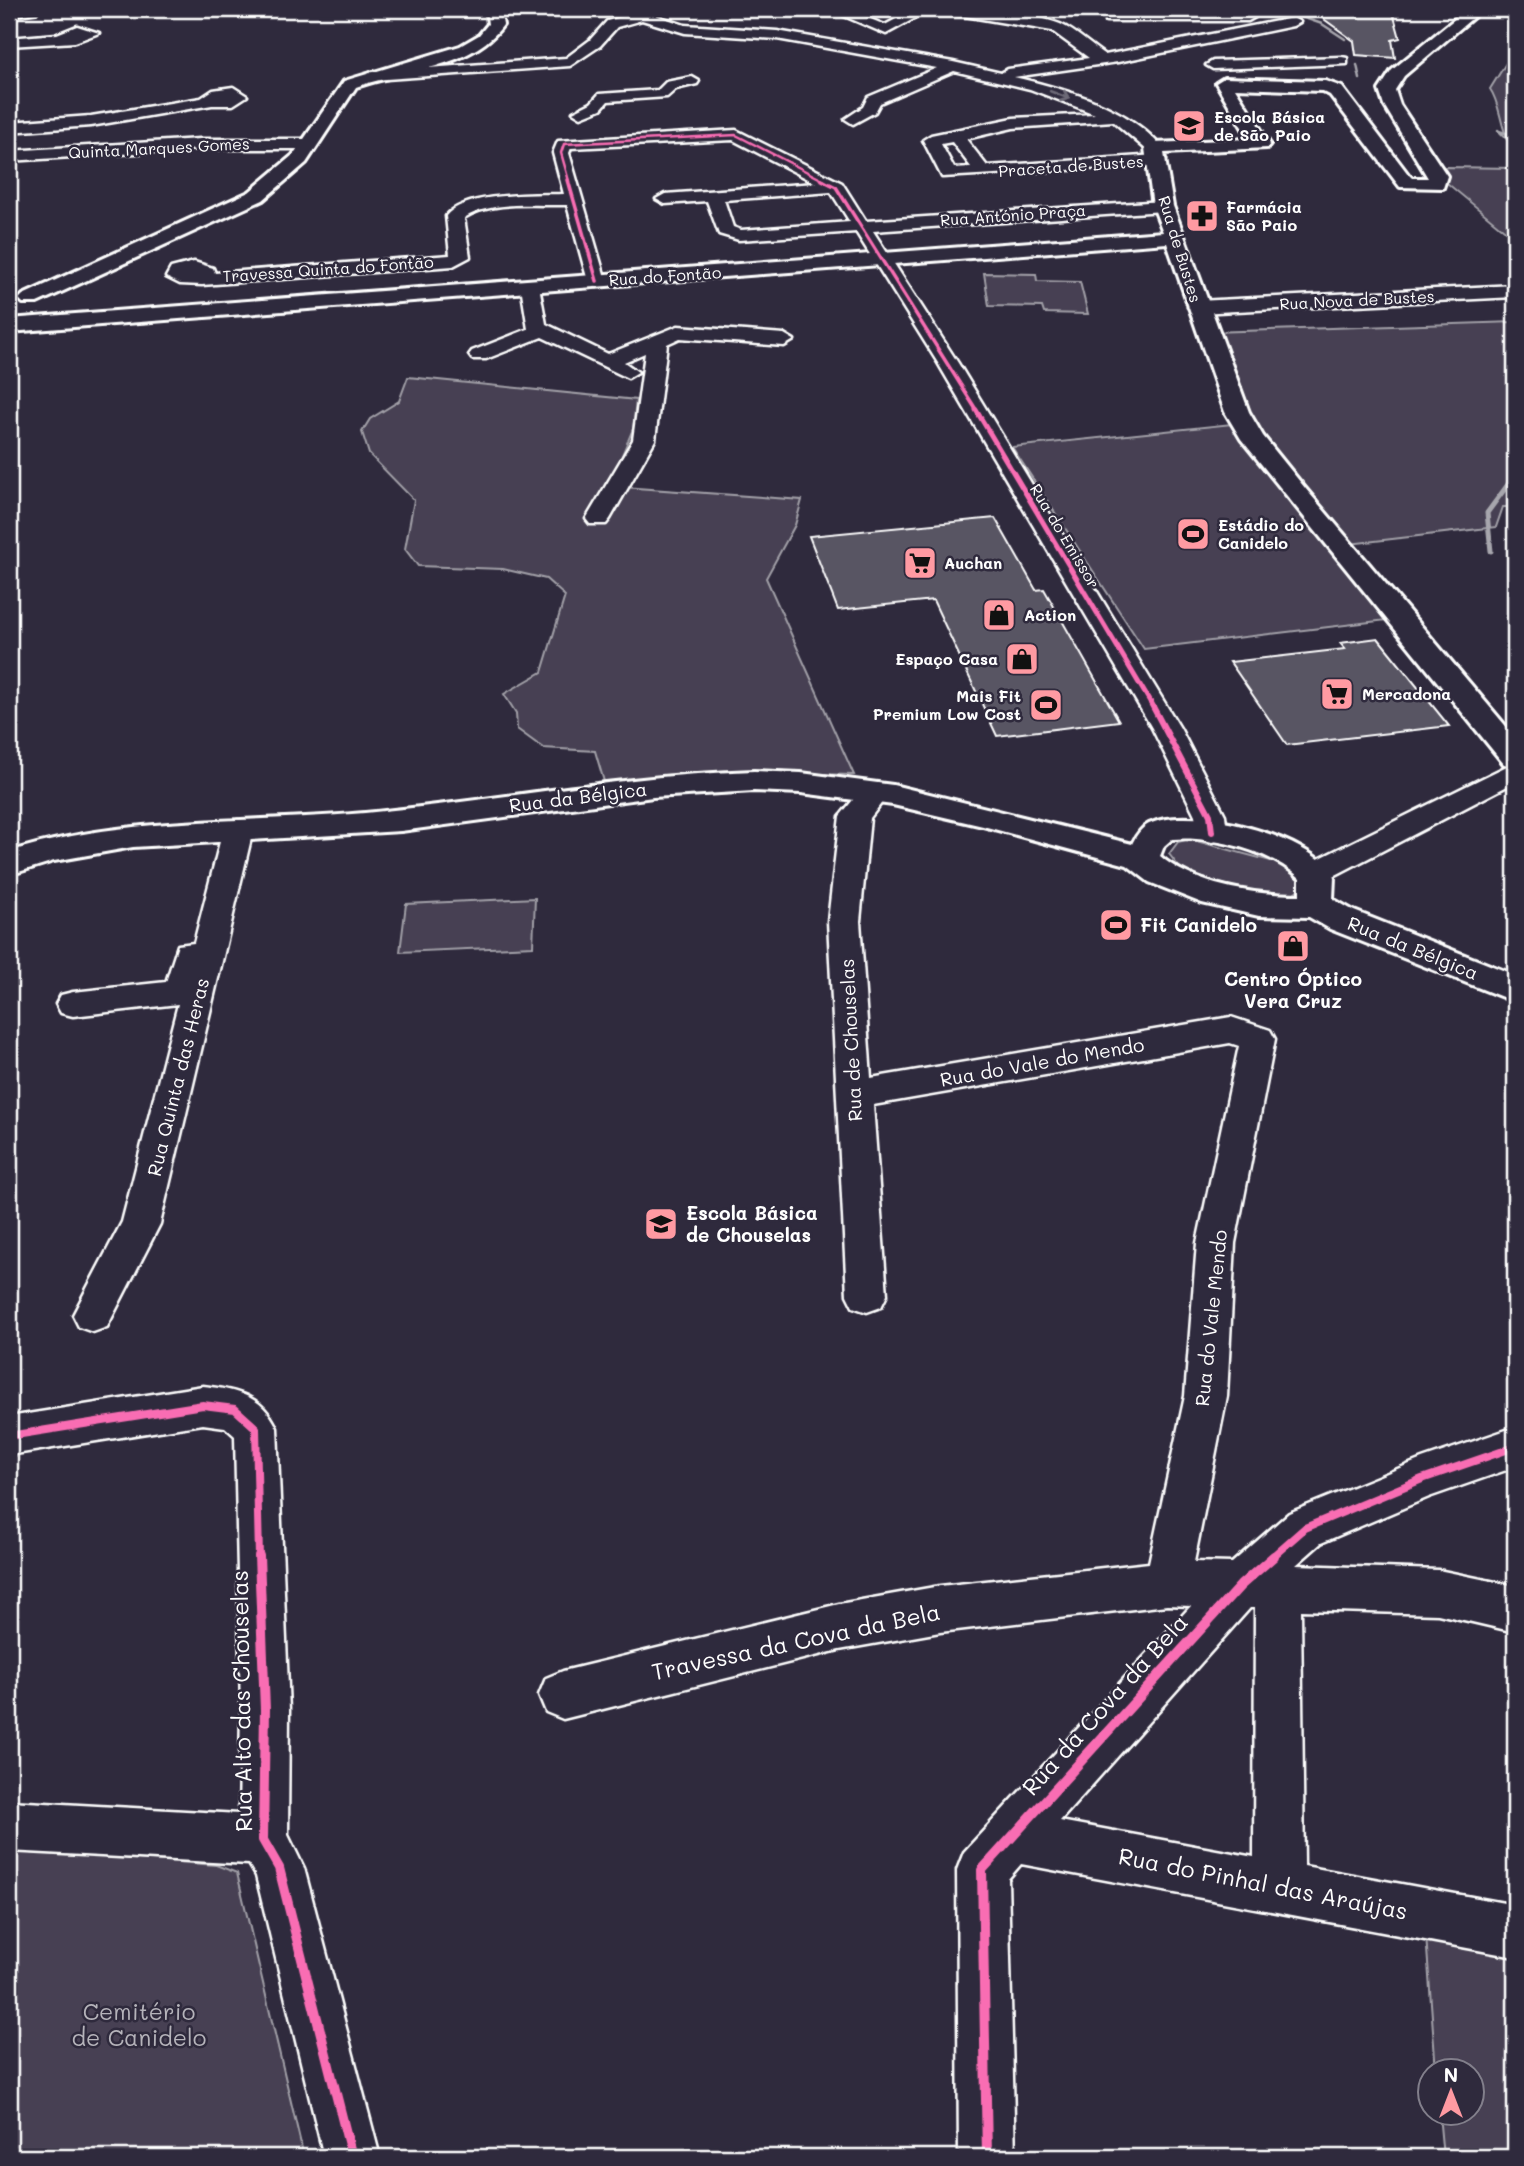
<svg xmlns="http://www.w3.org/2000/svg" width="1524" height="2166" font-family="Mali,sans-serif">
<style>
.green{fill:#464152;stroke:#a2a0a8;stroke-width:2}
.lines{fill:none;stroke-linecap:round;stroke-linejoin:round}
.stream-far1{stroke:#a7a6ad;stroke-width:2.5}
.stream{stroke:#a7a6ad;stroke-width:5}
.building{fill:#595564;stroke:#fff;stroke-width:2}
.minor-casing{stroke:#fff;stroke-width:5}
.major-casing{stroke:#fff;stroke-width:6}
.minor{fill:#2f2a3d;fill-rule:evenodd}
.major{fill:#2f2a3d;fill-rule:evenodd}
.cycleway-far5-casing{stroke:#2f2a3d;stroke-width:4.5}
.cycleway-far4-casing{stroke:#2f2a3d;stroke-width:6}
.cycleway-far3-casing{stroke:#2f2a3d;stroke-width:8}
.cycleway-far2-casing{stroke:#2f2a3d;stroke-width:10}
.cycleway-far1-casing{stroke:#2f2a3d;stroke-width:12}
.cycleway-casing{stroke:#2f2a3d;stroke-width:14}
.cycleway-far5{stroke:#f96db3;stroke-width:2.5}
.cycleway-far4{stroke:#f96db3;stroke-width:3.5}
.cycleway-far3{stroke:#f96db3;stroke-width:5}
.cycleway-far2{stroke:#f96db3;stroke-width:6}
.cycleway-far1{stroke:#f96db3;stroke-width:8}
.cycleway{stroke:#f96db3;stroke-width:10}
.oneway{stroke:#6d6a77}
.labels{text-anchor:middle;stroke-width:5;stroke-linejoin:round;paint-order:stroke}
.far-poi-label{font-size:16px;font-weight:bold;fill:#fff;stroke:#2f2a3d;text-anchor:start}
.far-street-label{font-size:16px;fill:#fff;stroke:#2f2a3d}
.street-label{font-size:19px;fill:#fff;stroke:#2f2a3d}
.poi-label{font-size:19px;font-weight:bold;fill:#fff;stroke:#2f2a3d;text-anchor:start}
.near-street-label{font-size:23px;fill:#fff;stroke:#2f2a3d}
.near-park-label{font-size:23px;fill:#b5b3ba;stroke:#2f2a3d}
</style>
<rect width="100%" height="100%" fill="#2f2a3d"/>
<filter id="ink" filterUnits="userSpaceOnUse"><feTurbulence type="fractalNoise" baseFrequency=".0143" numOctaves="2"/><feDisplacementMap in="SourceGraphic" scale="14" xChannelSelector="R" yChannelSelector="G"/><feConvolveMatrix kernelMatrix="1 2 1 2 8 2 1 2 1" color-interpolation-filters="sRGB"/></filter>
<g filter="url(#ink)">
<path class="green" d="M 1515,59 L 1515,150 C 1499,132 1502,106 1490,89 L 1508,60 Z
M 1445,167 L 1515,168 L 1515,239 L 1442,179 Z
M 984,273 L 1036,274 L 1037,281 L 1080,282 L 1088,314 L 1044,313 L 1042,307 L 989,306 Z
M 1515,322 L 1515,507 L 1503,507 L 1496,527 L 1349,544 L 1242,424 L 1211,332 Z
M 408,377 L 636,400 L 633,429 L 609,486 L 802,500 L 795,525 L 766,578 L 854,775 L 773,773 L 605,785 L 595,751 L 543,748 L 517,729 L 516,713 L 504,694 L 542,672 L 565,596 L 546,579 L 503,569 L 418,566 L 405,549 L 414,500 L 369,454 L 362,432 L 370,419 L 399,401 Z
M 1232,424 L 1387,620 L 1144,649 L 1012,447 Z
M 1189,839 L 1282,864 L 1297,875 L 1300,888 L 1289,897 L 1266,897 L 1183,872 L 1169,854 L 1178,842 Z
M 535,898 L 533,946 L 400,952 L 406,904 Z
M 9,1849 L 216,1865 L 237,1873 L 304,2157 L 9,2157 Z
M 1425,1922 L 1515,1943 L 1515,2157 L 1443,2157 L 1439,2114 L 1472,2114 L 1472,2072 L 1436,2071 Z"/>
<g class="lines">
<path class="stream-far1" d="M 1293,14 L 1322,24 L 1345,39
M 1357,65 L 1360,79
M 1498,130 L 1515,147
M 1499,131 L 1515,136"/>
<path class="stream" d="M 1491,551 L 1487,513 L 1515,475"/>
</g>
<path class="building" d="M 1310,9 L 1392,9 L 1400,38 L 1392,40 L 1395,58 L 1356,55 L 1354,41 Z
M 995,518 L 1036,590 L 1044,589 L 1119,721 L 997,736 L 933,600 L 838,610 L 809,536 Z
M 1378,638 L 1449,726 L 1287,745 L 1230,662 L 1345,649 L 1340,643 Z"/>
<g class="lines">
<defs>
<path id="minor" d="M 619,9 L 637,9 L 685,25 L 777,31 L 953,62 L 1001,73 L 1008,69 L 1089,58 L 1052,31 L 947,13 L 940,9 C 975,9 1027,11 1060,24 C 1076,31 1091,46 1105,55 L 1293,18 L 1300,22 L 1293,26 L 1118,62 L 1014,77 C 1064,89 1129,106 1162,148 L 1160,151 L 1148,151 L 1113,121 L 1013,128 L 966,139 L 987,166 L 1158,155 L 1166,160 L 1158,165 L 942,177 L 923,140 L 931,135 L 1013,118 L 1095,114 L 1030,89 L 954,71 L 880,103 L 875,112 L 853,124 L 845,119 L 863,107 L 868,97 L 937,68 L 777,39 L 685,33 L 642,20 L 617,27 L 600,46 L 570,66 L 372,80 L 365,76 L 372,72 L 566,58 L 590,40 L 607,21 L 629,15 ZM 952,142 L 971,167 L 954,168 L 941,144 Z
M 828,9 L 846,9 L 885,25 L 915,9 L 932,9 L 886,34 Z
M 1111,14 L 1248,13 L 1255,17 L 1248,21 L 1106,21 L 1106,15 Z
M 77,26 L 99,33 L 75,42 L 9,46 L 9,38 L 57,34 Z
M 1342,57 L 1347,58 L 1347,64 L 1213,69 L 1206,65 L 1213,61 Z
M 692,77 L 699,81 L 697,84 L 676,89 L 667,97 L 608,101 L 601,109 L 581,117 L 573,112 L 591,103 L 599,94 L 658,90 L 666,82 Z
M 233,87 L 247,96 L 233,105 L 212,105 L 91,126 L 9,132 L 9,122 L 91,116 L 201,98 L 213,90 Z
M 736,130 L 842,183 L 866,221 L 1163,201 L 1172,206 L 1163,211 L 873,231 L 958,363 L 1180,728 L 1225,815 L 1227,832 L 1223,839 L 1212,842 L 1201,839 L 1197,832 L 1195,815 L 1152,728 L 938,363 L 856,232 L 739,240 L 719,234 L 707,201 L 665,204 L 656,199 L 665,194 L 816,183 L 733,140 L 571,148 L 569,153 L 606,281 L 597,287 L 588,281 L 567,205 C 535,206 492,200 464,218 L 470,257 L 453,266 L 202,285 L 180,284 L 166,277 L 171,268 L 194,262 L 213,268 L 215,273 L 450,255 L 446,216 C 466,192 534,195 564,194 L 553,153 L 558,141 ZM 831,192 L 850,222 L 741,230 L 733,227 L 724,200 Z
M 200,139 L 309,139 L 317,144 L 309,149 L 200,149 L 9,161 L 9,151 Z
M 530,280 L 539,286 L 546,324 L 608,354 L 678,326 L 784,334 L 794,340 L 784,346 L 680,338 L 667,344 L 655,440 L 610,519 L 606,524 L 590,524 L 586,519 L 633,440 L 645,353 L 624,362 L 638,372 L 628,378 L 542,337 L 486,359 L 472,359 L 469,355 L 472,351 L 528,329 L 521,286 Z
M 1515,285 L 1515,297 L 1198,313 L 1188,307 L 1198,301 Z
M 1515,762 L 1515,782 L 1326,880 L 1315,883 L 1304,880 L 1300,873 L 1304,866 Z
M 875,783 L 885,785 L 890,792 L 870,818 L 860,921 L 871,1078 L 1231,1017 L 1270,1030 L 1275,1039 L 1235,1243 L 1227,1396 L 1194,1562 L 1232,1563 L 1289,1513 L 1422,1459 L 1515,1427 L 1515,1467 L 1429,1497 L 1321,1543 L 1296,1565 L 1438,1570 L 1515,1586 L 1515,1632 L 1438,1614 L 1301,1610 L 1304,1866 L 1515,1905 L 1515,1957 L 1021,1864 L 1008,1879 L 1015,2157 L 959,2157 L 957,1870 L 964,1852 L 1191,1606 L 1167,1605 L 940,1632 L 839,1650 L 563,1719 L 546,1712 L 539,1695 L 546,1678 L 563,1671 L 839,1604 L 940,1586 L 1149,1563 L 1185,1396 L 1197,1243 L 1239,1046 L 1230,1043 L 873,1105 L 887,1295 L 881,1307 L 867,1312 L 853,1307 L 847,1295 L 828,921 L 840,816 L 865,785 ZM 1250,1608 L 1255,1608 L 1254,1857 L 1060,1821 Z
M 238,820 L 249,823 L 253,830 L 160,1224 L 107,1327 L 93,1332 L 79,1327 L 73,1315 L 122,1222 L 178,1004 L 73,1016 L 61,1013 L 56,1004 L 61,995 L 73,992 L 166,982 L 178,945 L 194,943 L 223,830 L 227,823 Z
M 203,1386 C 236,1390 262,1395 277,1428 L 289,1710 L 288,1835 L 304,1868 L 380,2157 L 324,2157 L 256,1876 L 249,1864 L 9,1851 L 9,1801 L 239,1814 L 241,1710 L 235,1436 L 225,1427 L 203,1424 L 9,1455 L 9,1417 Z"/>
<path id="major" d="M 9,9 L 38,9 L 36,12 L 9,16 Z
M 486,9 L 500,9 L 503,25 C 471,69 404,70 356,87 L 306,163 L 263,200 L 37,303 L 23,303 L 19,299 L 23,295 L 249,192 L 293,155 L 344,81 L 460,46 L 479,35 L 488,24 Z
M 1467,9 L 1483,9 L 1404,76 L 1395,90 L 1400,105 L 1447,176 L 1443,188 L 1400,187 L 1330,95 L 1322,91 L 1235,88 L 1270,144 L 1267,148 L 1164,153 L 1173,206 L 1249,412 L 1263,436 L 1305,488 L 1515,737 L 1515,767 L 1504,764 L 1241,439 L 1225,412 L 1167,243 L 9,332 L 9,319 L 1163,232 L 1153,206 L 1145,148 L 1154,143 L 1249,139 L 1216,83 L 1224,78 L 1325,81 L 1342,87 L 1408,174 L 1412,178 L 1428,178 L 1384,105 L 1379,90 L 1392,70 Z
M 754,771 L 801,773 L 893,785 L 1132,844 C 1136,836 1141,828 1149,824 C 1190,804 1313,836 1334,877 L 1333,899 L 1354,911 L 1515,975 L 1515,1002 L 1330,929 L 1309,917 L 1259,916 L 1202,903 L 1149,882 L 1127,865 L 983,826 L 893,805 L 801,793 L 754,791 L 653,797 L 401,831 L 133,847 L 54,861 L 9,875 L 9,852 C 125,815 245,824 365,813 C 495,801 623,775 754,771 ZM 1172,839 C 1211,835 1272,851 1300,878 L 1300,895 C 1255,895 1195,886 1160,856 L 1164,846 Z"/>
</defs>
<use href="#minor" class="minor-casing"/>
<use href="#major" class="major-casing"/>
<use href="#minor" class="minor"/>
<use href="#major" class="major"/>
<defs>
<path id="cycleway-far5" d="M 569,181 L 561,153 L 564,144 L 736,135 L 825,181"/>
<path id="cycleway-far4" d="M 568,180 L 597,281
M 822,180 L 836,187 L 977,411"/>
<path id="cycleway-far3" d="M 976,410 L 1152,705"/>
<path id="cycleway-far2" d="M 1151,703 L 1210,815 L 1212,832"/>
<path id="cycleway-far1" d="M 9,1436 L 203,1405 L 235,1409 L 256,1428 L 259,1557
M 1272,1557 L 1305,1528 L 1422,1479 L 1515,1447"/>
<path id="cycleway" d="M 259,1556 L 265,1710 L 263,1840 L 279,1868 L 352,2157
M 987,2157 L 982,1870 L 1241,1585 L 1274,1556"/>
</defs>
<use href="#cycleway-far5" class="cycleway-far5-casing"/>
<use href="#cycleway-far4" class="cycleway-far4-casing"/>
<use href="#cycleway-far3" class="cycleway-far3-casing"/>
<use href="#cycleway-far2" class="cycleway-far2-casing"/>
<use href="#cycleway-far1" class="cycleway-far1-casing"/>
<use href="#cycleway" class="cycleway-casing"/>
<use href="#cycleway-far5" class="cycleway-far5"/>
<use href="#cycleway-far4" class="cycleway-far4"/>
<use href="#cycleway-far3" class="cycleway-far3"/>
<use href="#cycleway-far2" class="cycleway-far2"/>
<use href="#cycleway-far1" class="cycleway-far1"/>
<use href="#cycleway" class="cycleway"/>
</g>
<defs><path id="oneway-shaft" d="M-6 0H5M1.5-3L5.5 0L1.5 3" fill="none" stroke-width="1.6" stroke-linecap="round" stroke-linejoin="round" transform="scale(1.75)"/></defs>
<use class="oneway" href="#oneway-shaft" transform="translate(1060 95) rotate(21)"/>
</g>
<defs>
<symbol id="school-square" viewBox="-11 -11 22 22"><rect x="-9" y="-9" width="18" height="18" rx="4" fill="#ff9aa2" stroke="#2f2a3d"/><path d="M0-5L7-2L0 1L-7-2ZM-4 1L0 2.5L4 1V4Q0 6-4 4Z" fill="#111"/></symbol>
<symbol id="pharmacy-square" viewBox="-11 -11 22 22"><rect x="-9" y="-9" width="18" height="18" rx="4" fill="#ff9aa2" stroke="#2f2a3d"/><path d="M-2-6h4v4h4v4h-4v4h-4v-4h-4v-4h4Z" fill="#111"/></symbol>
<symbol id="stadium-square" viewBox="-11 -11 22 22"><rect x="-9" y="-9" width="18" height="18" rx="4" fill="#ff9aa2" stroke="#2f2a3d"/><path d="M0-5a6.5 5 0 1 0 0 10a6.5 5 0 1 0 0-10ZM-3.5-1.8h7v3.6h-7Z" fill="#111"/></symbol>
<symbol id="supermarket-square" viewBox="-11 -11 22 22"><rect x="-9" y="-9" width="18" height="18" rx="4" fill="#ff9aa2" stroke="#2f2a3d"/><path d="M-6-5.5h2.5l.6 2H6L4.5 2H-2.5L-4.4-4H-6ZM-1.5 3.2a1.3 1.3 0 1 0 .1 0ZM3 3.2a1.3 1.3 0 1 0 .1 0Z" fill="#111"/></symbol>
<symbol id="shop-square" viewBox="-11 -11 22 22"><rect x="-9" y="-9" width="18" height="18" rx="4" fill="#ff9aa2" stroke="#2f2a3d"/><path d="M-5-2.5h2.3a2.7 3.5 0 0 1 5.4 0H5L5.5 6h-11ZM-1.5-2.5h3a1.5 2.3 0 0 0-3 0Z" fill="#111"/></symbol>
</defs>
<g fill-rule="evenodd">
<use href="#school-square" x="1170" y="107" width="38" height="38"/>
<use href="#pharmacy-square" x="1183" y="197" width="38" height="38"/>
<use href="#stadium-square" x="1174" y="515" width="38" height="38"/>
<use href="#supermarket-square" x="901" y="544" width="38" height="38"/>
<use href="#shop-square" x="980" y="596" width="38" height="38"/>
<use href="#shop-square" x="1003" y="640" width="38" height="38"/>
<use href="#supermarket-square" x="1318" y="675" width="38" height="38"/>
<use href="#stadium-square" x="1027" y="686" width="38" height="38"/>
<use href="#stadium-square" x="1097" y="906" width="38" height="38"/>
<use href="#shop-square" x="1274" y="927" width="38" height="38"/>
<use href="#school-square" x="642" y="1205" width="38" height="38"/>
</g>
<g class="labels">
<g class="far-poi-label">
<text x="1214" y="123">Escola Básica<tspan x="1214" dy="18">de São Paio</tspan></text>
<text x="1226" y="213">Farmácia<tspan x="1226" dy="18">São Paio</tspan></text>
<text x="1218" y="531">Estádio do<tspan x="1218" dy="18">Canidelo</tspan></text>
<text x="944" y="569">Auchan</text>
<text x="1024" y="621">Action</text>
<text x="998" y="665" text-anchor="end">Espaço Casa</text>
<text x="1362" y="700">Mercadona</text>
<text x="1021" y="702" text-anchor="end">Mais Fit<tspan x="1021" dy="18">Premium Low Cost</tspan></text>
</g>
<g class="far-street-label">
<text transform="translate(159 148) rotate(-3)" y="6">Quinta Marques Gomes</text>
<text transform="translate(1071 166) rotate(-4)" y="6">Praceta de Bustes</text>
<text transform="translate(1013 215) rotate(-4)" y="6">Rua António Praça</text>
<text transform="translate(1180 249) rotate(73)" y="6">Rua de Bustes</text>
<text transform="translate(328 269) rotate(-4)" y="6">Travessa Quinta do Fontão</text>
<text transform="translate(665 276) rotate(-4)" y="6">Rua do Fontão</text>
<text transform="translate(1357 300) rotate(-3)" y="6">Rua Nova de Bustes</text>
<text transform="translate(1065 536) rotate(59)" y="6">Rua do Emissor</text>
</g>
<g class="street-label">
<text transform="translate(578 797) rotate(-7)" y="7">Rua da Bélgica</text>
<text transform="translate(1413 948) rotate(22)" y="7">Rua da Bélgica</text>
<text transform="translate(851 1040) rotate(-93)" y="7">Rua de Chouselas</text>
<text transform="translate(1042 1062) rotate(-10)" y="7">Rua do Vale do Mendo</text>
<text transform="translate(178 1077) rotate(-76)" y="7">Rua Quinta das Heras</text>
<text transform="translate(1211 1318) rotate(-84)" y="7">Rua do Vale Mendo</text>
</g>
<g class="poi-label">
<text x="1140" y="932">Fit Canidelo</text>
<text x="1293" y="986" text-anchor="middle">Centro Óptico<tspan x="1293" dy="22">Vera Cruz</tspan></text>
<text x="686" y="1220">Escola Básica<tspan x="686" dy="22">de Chouselas</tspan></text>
</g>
<g class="near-street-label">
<text transform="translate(796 1642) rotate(-12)" y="8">Travessa da Cova da Bela</text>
<text transform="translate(242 1701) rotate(-91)" y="8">Rua Alto das Chouselas</text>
<text transform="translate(1105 1705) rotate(-48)" y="8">Rua da Cova da Bela</text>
<text transform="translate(1263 1884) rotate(11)" y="8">Rua do Pinhal das Araújas</text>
</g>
<g class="near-park-label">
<text x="139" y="2020">Cemitério<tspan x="139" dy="26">de Canidelo</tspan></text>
</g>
</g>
<rect width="1524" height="2166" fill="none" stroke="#2f2a3d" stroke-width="35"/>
<rect x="18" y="18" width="1489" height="2131" fill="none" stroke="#fff" stroke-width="2.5" filter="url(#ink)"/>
<g transform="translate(1451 2092)"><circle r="33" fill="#2f2a3d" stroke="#827f8b" stroke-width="2"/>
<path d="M0-5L12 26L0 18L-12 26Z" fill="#ff9aa2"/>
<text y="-10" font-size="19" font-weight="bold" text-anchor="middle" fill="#ffffff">N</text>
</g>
</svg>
